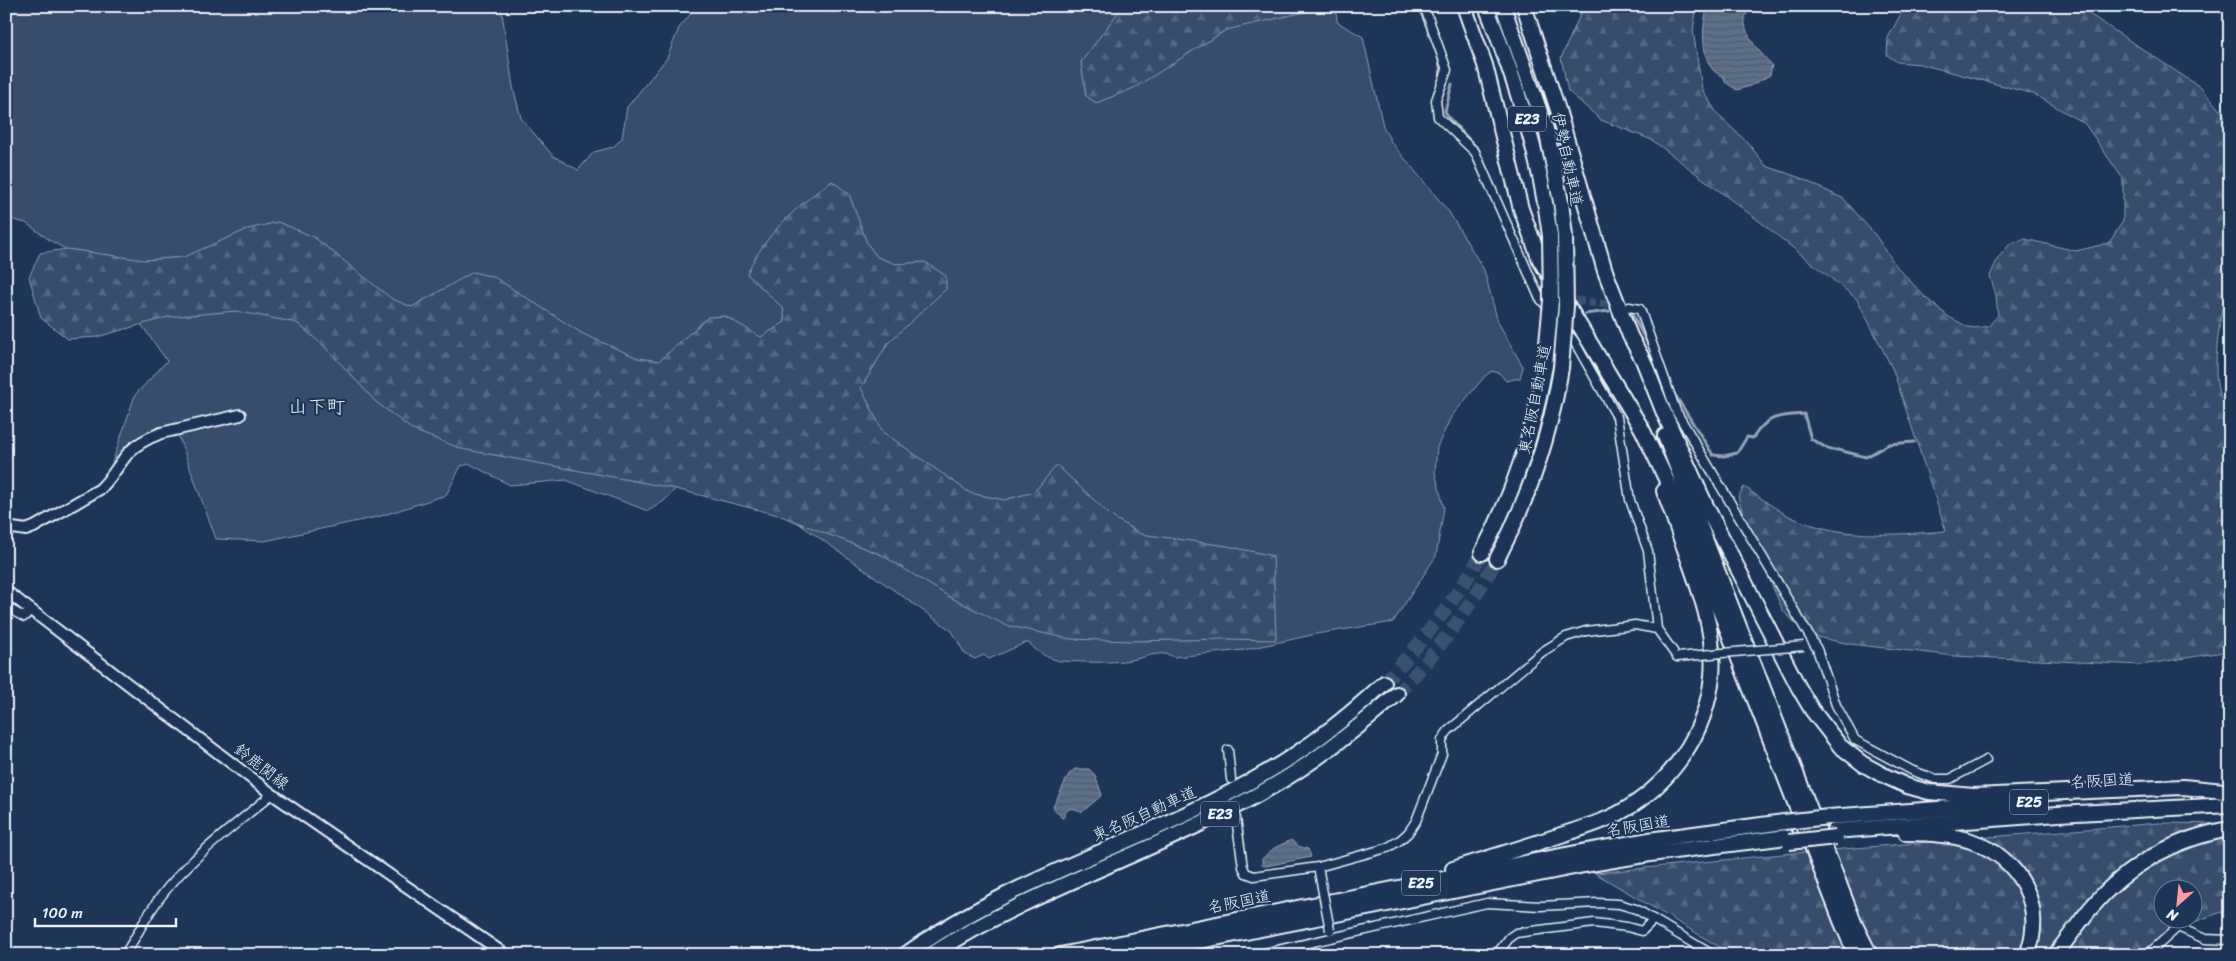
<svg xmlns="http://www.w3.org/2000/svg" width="2236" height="961" font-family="Sriracha,'Klee One',sans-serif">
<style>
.grass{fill:#374d6c;stroke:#909fb2}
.forest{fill:url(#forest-firs);stroke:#909fb2;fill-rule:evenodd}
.water{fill:url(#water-rules);stroke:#95a4b5}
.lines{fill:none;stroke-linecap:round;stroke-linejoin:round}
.stream{stroke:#95a4b5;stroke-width:3}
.street-tunnel{stroke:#3b516f;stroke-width:8;stroke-dasharray:8 4;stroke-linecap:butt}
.highway-tunnel{stroke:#3b516f;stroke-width:14;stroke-dasharray:14 7;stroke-linecap:butt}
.street-casing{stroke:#e8f1f8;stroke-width:11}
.secondary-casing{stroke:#e8f1f8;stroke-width:14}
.highway-casing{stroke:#e8f1f8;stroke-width:18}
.street{stroke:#1d3557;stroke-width:8}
.secondary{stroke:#1d3557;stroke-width:10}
.highway{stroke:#1d3557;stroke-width:14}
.street-bridge-casing{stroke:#e8f1f8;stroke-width:11;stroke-linecap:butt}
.highway-bridge-casing{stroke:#e8f1f8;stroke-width:18;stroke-linecap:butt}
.street-bridge{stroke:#1d3557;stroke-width:8}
.highway-bridge{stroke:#1d3557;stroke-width:14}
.labels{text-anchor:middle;stroke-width:4.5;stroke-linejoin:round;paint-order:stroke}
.shield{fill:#1d3557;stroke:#abb9c8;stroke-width:1}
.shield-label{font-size:15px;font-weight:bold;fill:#e8f1f8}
.street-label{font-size:16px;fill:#e8f1f8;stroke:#1d3557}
.quarter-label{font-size:19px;fill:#e8f1f8;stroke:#1d3557}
</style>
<defs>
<pattern id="forest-firs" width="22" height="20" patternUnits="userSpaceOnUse" patternTransform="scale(1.25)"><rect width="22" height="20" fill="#374d6c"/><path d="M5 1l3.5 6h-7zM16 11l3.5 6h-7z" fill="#546782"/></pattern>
<pattern id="water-rules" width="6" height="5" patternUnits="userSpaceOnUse" patternTransform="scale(1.25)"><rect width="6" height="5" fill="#5d7089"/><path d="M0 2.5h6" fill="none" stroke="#505a66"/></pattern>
</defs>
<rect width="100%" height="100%" fill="#1d3557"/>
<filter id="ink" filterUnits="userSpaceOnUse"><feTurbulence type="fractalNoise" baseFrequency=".02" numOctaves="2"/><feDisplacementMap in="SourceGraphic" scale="10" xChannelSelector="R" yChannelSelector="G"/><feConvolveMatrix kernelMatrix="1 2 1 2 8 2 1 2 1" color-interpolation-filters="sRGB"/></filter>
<g filter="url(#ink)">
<path class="grass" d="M 6,6 L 501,6 L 513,87 L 521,118 L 553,156 L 578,170 L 594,152 L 613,147 L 622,138 L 627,107 L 667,58 L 679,28 L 693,11 L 705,6 L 784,6 L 795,10 L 834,13 L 853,6 L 1091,6 L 1102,11 L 1118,6 L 1336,6 L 1337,22 L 1363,37 L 1383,126 L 1391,142 L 1449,212 L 1484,270 L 1498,322 L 1523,367 L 1520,378 L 1506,381 L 1499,373 L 1492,371 L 1485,376 L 1451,417 L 1437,447 L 1435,472 L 1444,508 L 1436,556 L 1393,622 L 1316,634 L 1244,650 L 1174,657 C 1162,650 1148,656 1136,659 C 1112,664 1084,662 1060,661 C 1047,658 1038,653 1029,643 L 1025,643 L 989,659 L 984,655 L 975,659 L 965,654 L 952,631 L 781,511 L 678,486 L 664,501 L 648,511 L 566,480 L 510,485 L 470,464 L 461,466 L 446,495 L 381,516 L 265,541 L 216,539 L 178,435 L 159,439 L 110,469 L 135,395 L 167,361 L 107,276 L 95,265 L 51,241 L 26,223 L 6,218 Z"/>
<path class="forest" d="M 1123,6 L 1331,6 L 1226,30 L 1134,88 L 1096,103 L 1086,96 L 1081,62 Z
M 1584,6 L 1697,6 L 1693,30 L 1702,89 L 1718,115 L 1748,143 L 1766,166 L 1798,177 L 1844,199 L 1876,236 L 1897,267 L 1926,298 L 1949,317 L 1968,327 L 1975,328 L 1989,326 L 1998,315 L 1996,295 L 1990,276 L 1998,258 L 2010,244 L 2025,239 L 2076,251 L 2109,243 L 2123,221 L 2123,179 L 2085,124 L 2034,94 L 1920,64 L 1897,62 L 1887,55 L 1888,38 L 1905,6 L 2077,6 L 2200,87 L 2230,122 L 2230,278 C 2221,302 2212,365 2218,389 C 2220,398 2226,406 2230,414 L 2230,598 L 2225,601 L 2230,604 L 2230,651 L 2141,665 L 1955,656 L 1850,644 L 1807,635 L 1783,611 L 1749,533 L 1738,497 L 1744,487 C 1760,497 1776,510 1793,518 C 1842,539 1894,535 1946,531 L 1893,370 L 1857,299 L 1759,221 L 1652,140 L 1601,120 L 1568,91 L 1561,58 Z
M 832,181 L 849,194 L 867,243 L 877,257 L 896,264 L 925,262 L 946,276 L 946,289 L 888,343 L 861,388 L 883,432 L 970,493 L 1004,500 L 1034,492 L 1057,465 L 1111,516 L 1141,534 L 1227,546 L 1273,556 L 1276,640 L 1226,639 L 1132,641 L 1070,639 L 1005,625 L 948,596 L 882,555 L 778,515 L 672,488 L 462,449 L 413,430 L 376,402 L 325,347 L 297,323 L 236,311 L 168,317 L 97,337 L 68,339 L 41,318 L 29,277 L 40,253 L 67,249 L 144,260 L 184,257 L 248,229 L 278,222 L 314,237 L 392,299 L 412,307 L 473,272 L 494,277 L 583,334 L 638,358 L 659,361 L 708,317 L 725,316 L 761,337 L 785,322 L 783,308 L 747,274 C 764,235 798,205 832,181 Z
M 2159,823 L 2230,824 L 2230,909 L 2172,930 L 2150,955 L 1733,955 L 1595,873 L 1783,854 ZM 2164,888 L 2194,888 L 2194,918 L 2164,918 Z"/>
<path class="water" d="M 1708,6 L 1753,6 C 1731,23 1759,51 1772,65 L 1770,75 L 1750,86 L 1737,90 L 1725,82 L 1724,77 C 1721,75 1716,73 1714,71 C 1700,56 1702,23 1708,6 Z
M 1089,769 L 1095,775 L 1102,795 L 1082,812 L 1072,808 L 1067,810 L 1063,818 L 1062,818 L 1053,807 L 1069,774 L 1075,769 Z
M 1291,840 L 1298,846 L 1308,849 L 1311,857 L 1266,866 L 1262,865 L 1262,859 L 1274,848 Z"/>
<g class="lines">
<path class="stream" d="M 1418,6 C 1425,23 1444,61 1440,78
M 1452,84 L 1445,111 L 1448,117 L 1479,150 L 1483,163
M 1525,258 L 1546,299
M 1626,308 L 1632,314 L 1652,352
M 1585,314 L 1609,311
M 1672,390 L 1713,455 L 1724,456 L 1737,453 L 1747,437 L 1753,438 C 1767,415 1779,416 1804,414 L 1811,439 L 1830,450 L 1838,450 L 1866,457 L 1889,444 L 1914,442"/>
<path class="street-tunnel" d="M 1564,299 L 1620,306"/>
<path class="highway-tunnel" d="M 1384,683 C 1422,642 1455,601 1482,553
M 1397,694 C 1438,651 1468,611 1497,559"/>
<defs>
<path id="street" d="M 1424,6 L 1447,70 L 1436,100 L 1438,117 L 1475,152 L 1539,297 L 1574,341 L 1617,417 L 1630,500 L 1648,551 L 1657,629
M 1629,307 L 1640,309 L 1676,411 L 1817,649 L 1836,705 L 1855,740 L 1913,771 L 1935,779 L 1950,779 L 1986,760
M 6,607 L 24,617 L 31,610
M 1228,750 L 1231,779
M 1236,818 L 1243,867 L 1246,873 L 1254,876 L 1318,867 L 1387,848 L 1400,840 L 1408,833 L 1416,821 L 1442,754 L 1442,740 L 1448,731 L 1542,652 L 1566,637 L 1586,631 L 1635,625 L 1657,629 L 1677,657
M 124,955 C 134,941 141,926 150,912 C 180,864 230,830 272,794
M 1255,955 L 1487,903 L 1540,906 L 1597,903 L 1619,904 L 1636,909 L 1713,955
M 1496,955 L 1510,937 L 1516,933 L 1594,923 L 1627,927 L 1642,931 L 1653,920
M 2147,955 L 2178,927 L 2205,939 L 2230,940"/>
<path id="secondary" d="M 6,527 L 26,530 L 34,527 L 100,489 C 112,478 119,463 130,451 C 138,443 151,437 161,433 L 240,415
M 6,591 L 272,794 L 506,955"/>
<path id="highway" d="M 1464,6 L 1485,65 L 1521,209 L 1540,260 L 1642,429 L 1680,508 L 1842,923 L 1856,955
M 1486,6 C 1516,83 1540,154 1550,236
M 1503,6 L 1546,129 L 1561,202 L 1565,236
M 1524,6 L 1558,110 L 1605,271 L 1630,336 L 1643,360 L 1664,413 L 1706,506 L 1738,569 L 1799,688 L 1812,710 L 1840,746 L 1863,764 L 1883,775 L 1907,786 L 1929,792 L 1973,796 L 2183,787 L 2224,791
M 1665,436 L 1855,925 L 1870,955
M 1482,553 C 1514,493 1534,432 1545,365
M 1497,559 C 1529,498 1550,437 1561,368
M 1829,817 L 2018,803
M 1834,831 L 2058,814 L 2230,805
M 1906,833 C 1928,833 1950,834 1971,841 C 2020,858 2046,906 2027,955
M 1453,869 C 1489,858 1525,847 1561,835 C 1582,828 1602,823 1621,812 C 1671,784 1706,734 1712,676 C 1716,631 1698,585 1683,544 C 1676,526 1671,508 1664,491
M 905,955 C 1015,875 1150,841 1267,772 C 1310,747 1348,717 1384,683
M 931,955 C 1038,886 1162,850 1273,786 C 1318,760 1358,728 1397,694
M 1060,955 L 1581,852 L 1649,840 L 1784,822
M 1130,955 L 1584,865 L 1650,854 L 1787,837
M 2055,955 C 2067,940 2078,924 2090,909 C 2126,866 2175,838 2230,829"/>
</defs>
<use href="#street" class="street-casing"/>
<use href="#secondary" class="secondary-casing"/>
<use href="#highway" class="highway-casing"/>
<use href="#street" class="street"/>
<use href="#secondary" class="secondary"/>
<use href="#highway" class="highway"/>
<defs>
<path id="street-bridge" d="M 1677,657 L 1804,646
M 1319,872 L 1330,930"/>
<path id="highway-bridge" d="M 1545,365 L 1551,301 L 1550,236
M 1561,368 L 1566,306 L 1565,236
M 1784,822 L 1829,817
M 1789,842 L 1836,837"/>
</defs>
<use href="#street-bridge" class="street-bridge-casing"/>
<use href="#highway-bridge" class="highway-bridge-casing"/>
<use href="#street-bridge" class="street-bridge"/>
<use href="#highway-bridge" class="highway-bridge"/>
</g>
</g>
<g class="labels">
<g class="shield">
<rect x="1508" y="106.5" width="38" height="25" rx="4"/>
<rect x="2010" y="789.5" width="38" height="25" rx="4"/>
<rect x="1201" y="801.5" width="38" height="25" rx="4"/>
<rect x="1402" y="870.5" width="38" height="25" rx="4"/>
</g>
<g class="shield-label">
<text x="1527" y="124">E23</text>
<text x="2029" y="807">E25</text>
<text x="1220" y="819">E23</text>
<text x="1421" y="888">E25</text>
</g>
<g class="street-label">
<text transform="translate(1568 159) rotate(78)" y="6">伊勢自動車道</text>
<text transform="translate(1534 399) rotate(-79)" y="6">東名阪自動車道</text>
<text transform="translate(262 766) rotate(38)" y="6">鈴鹿関線</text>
<text transform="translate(2102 780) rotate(-3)" y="6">名阪国道</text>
<text transform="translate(1144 813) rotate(-24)" y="6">東名阪自動車道</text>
<text transform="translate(1638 825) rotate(-9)" y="6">名阪国道</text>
<text transform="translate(1239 901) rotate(-11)" y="6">名阪国道</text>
</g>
<g class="quarter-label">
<text x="317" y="413">山下町</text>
</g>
</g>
<rect width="2236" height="961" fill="none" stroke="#1d3557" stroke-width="25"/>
<rect x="12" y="12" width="2211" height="936" fill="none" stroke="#e8f1f8" stroke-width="2" filter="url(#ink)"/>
<g transform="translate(2178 904) rotate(207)"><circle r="24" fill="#1d3557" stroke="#6e8097"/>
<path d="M0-4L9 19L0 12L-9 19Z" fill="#ff9aa2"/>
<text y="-8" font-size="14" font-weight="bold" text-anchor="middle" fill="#e8f1f8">N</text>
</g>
<path d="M35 918v8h141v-8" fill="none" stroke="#e8f1f8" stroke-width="2.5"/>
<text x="42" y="918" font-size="15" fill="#e8f1f8" stroke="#1d3557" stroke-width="4" paint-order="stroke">100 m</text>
</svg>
